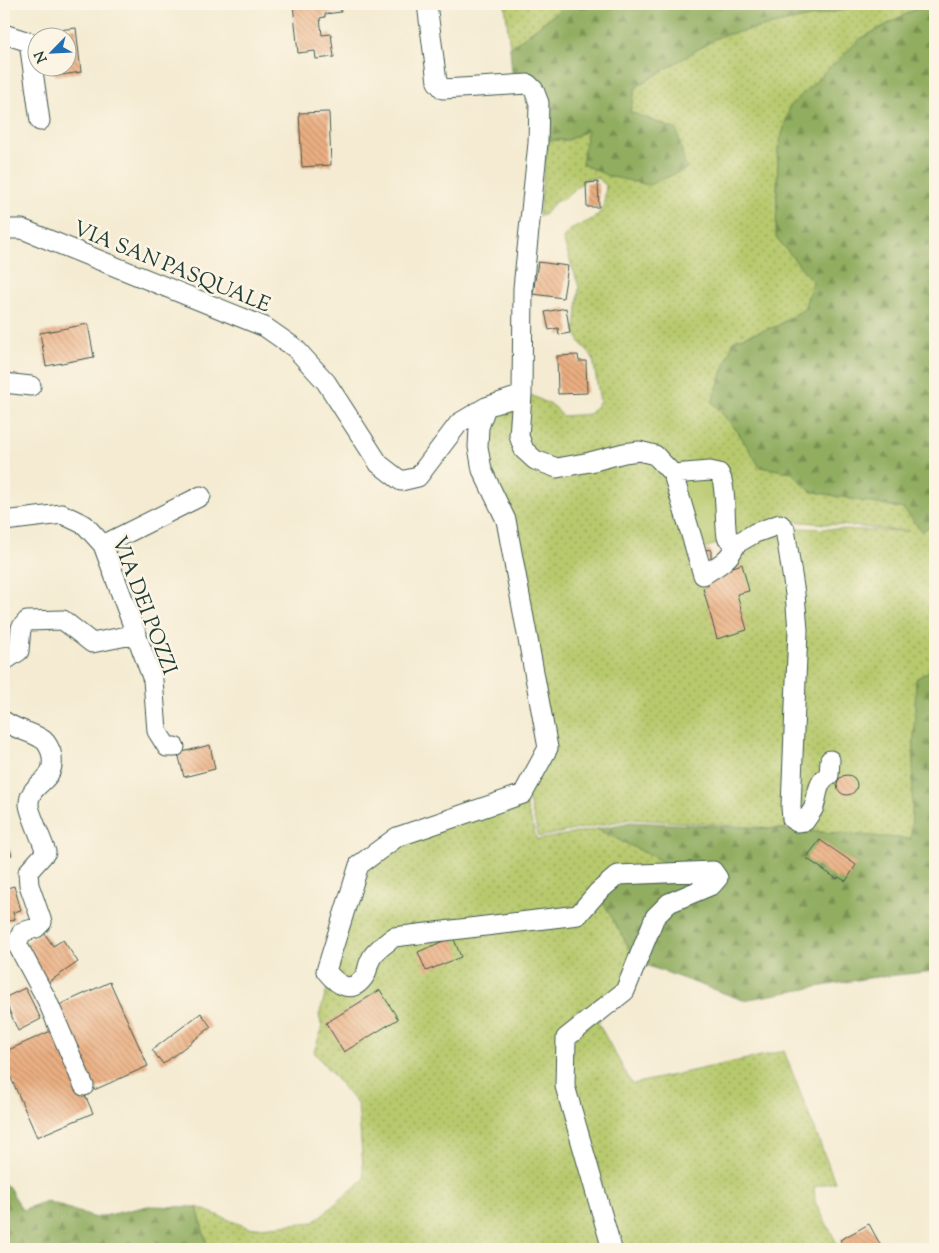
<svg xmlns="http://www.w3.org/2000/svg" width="939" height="1253" font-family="'Sorts Mill Goudy',serif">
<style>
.grass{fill:url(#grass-dots);stroke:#6b8350}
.forest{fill:url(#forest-firs);stroke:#58754a}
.garden{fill:#b7c96d;stroke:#6b8350}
.building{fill:url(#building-back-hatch)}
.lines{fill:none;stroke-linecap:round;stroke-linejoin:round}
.minor-casing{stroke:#3f574c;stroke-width:21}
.minor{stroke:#fff;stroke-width:19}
.labels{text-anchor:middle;stroke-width:5;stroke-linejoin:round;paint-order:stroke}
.street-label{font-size:21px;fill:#1f3d34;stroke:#fcf5e5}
</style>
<defs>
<pattern id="grass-dots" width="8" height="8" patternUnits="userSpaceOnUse" patternTransform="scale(1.25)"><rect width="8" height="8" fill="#b7c96d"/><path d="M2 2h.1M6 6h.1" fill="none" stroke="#94a45a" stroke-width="1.8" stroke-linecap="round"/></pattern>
<pattern id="forest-firs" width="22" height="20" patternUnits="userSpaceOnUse" patternTransform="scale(1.25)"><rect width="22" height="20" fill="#91ad60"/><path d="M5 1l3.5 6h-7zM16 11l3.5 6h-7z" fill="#768e50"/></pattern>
<pattern id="building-back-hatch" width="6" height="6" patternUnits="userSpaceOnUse" patternTransform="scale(1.25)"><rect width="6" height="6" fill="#ecaf82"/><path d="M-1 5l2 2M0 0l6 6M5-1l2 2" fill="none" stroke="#bf906b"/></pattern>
</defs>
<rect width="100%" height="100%" fill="#fcf5e5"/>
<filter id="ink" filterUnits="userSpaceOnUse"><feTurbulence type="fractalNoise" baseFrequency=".02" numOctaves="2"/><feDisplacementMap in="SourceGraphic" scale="10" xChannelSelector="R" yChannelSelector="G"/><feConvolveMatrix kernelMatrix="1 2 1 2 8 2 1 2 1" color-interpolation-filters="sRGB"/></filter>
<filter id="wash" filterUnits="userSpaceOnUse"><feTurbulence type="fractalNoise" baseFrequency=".0096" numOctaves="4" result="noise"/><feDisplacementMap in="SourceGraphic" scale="20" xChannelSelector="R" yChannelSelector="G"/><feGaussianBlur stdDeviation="1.12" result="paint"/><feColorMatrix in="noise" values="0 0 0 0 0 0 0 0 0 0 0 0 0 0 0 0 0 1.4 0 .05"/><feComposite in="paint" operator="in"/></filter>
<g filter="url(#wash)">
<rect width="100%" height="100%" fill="#f4ebd2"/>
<path class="grass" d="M 505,4 L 621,4 L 565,6 L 510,48 Z
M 871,4 L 925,4 L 860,39 L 778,149 L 776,237 L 813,282 L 804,309 L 777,326 L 734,340 L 712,402 L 738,432 L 760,467 L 791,472 L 810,491 L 904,509 L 922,531 L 935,522 L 935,667 L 916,680 L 911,839 L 794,830 L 791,528 L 909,531 L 779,520 L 736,539 L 657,451 L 557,464 L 528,448 L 523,413 L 531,395 L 555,407 L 562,416 L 589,414 L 600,402 L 593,358 L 579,341 L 575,330 L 579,287 L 563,239 C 569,223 593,226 602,209 C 605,202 605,192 606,185 L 597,178 L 586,179 L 565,198 L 555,202 L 544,215 L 539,216 L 547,140 L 568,140 L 588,130 L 677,130 L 630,112 L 636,87 L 720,36 Z
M 518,399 L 533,462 L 639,454 L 670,476 L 701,579 L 779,528 L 792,594 L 788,806 L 786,829 L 630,819 L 539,837 L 527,794 L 551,749 L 485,470 L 489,410 Z
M 524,798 L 537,840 L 597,829 L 682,871 L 637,962 L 598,1023 L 632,1084 L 784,1051 L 835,1182 L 814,1187 L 815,1202 L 840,1249 L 208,1249 L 197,1207 L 249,1228 L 314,1222 L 364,1179 L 358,1105 L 314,1052 L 322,1028 L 319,1015 L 365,868 L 403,840 Z"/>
<path class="forest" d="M 621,4 L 871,4 L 720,36 L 636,87 L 630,112 L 677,130 L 686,169 L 649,185 L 608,176 L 582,164 L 587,130 L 568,140 L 547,140 L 546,101 L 532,74 L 512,73 L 510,48 L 565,6 Z
M 925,4 L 935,4 L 935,522 L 922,532 L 904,509 L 810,491 L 791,472 L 760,467 L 738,432 L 712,402 L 734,340 L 777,326 L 804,309 L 813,282 L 776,237 L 778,149 L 790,106 L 860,39 Z
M 935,667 L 935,971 L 868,978 L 743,1000 L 637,962 L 599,895 L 619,879 L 690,875 L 597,829 L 630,822 L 794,830 L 911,839 L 916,679 Z
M 4,1184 L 9,1187 L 22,1210 L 47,1201 L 95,1218 L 148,1206 L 197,1207 L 208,1249 L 4,1249 Z"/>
<path class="garden" d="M 712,477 L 723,542 L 698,550 L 679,484 L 685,479 Z"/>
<g id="blocks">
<path class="building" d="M 293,4 L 340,4 L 341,12 L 325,14 L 325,17 L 320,18 L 322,35 L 331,34 L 334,57 L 316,59 L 315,51 L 298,53 Z
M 76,28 L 81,72 L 55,76 L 54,68 L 68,68 L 68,38 L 50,38 L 49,31 Z
M 329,112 L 331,165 L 302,167 L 299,113 Z
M 598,182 L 599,207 L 587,207 L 586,183 Z
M 538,262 L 568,266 L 563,298 L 533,294 Z
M 566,308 L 570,333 L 559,335 L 558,328 L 549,330 L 545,312 Z
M 88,324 L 94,357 L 46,366 L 40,333 Z
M 578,355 L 579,361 L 586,361 L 587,393 L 558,394 L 557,356 Z
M 703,549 L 711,550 L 711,566 Z
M 742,564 L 749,591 L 737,594 L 747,630 L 717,639 L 703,588 L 708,586 L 706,576 Z
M 210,745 L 215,769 L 184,777 L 178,753 Z
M837 785a10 10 0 1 1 20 0a10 10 0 1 1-20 0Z
M 4,835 L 12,855 L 4,858 Z
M 820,840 L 856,865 L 846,881 L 838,877 L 837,879 L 806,858 Z
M 14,886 L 21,910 L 13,912 L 15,919 L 4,923 L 4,889 Z
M 43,931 L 53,946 L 63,940 L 78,962 L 46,984 L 21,946 Z
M 453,937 L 461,957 L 426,971 L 418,952 Z
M 110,982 L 148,1066 L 94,1090 L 57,1006 Z
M 25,988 L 41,1019 L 18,1031 L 4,998 Z
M 380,990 L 398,1019 L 344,1052 L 326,1023 Z
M 201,1013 L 211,1027 L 163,1064 L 152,1050 Z
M 55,1029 L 93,1113 L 37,1137 L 4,1062 L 4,1052 Z
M 869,1224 L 881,1246 L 875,1249 L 845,1249 L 840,1240 Z"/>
</g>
</g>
<g filter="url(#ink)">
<use href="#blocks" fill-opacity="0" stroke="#3f574c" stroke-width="1"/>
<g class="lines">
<defs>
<path id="minor" d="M 4,34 L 29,42 L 40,121
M 4,229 L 22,229 L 265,327 L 295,348 L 326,382 L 379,464 L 401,481 L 418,477 L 459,423 L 486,407 L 522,395 L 523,288 L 538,143 L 539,103 L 534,90 L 528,84 L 443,89 L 437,82 L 427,4
M 4,383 L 31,386
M 522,395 L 519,436 L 524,450 L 535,460 L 557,468 L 590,462 L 624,453 L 639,451 L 655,455 L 673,474 L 703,575 C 718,566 730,560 736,544 L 727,537 C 724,521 727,484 719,473 L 710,471 L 673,474
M 486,407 L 479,427 L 478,447 L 482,470 L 506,520 L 548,748 L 523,794 L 397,837 L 359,865 L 326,971 C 338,986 353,996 366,974 C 368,969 368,963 371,959 C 374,951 387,943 394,937 L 578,915 L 598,892 L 618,875 L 713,871 L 718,878 L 712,885 L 669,903 L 655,917 L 625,991 L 566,1038 L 565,1086 L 612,1249
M 4,521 L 62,514 L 85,525 L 103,545 L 153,680 L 157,731 L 167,747 L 175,747
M 736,544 L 755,533 L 780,524 L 785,529 L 795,594 L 798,630 L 791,807 L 792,819 L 797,822 L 805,821 C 808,816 812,812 814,807 C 818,795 817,781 829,775 L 830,760
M 103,545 L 201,496
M 4,661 L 19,651 L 21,628 L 27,621 L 63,620 L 92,643 L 137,634
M 4,721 C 16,730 30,731 42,739 C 46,741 49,747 51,752 C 59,784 28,781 29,805 C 29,811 43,843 46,852 L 28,872 L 29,885 L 42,922 L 36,928 L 22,932 L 17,944 L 47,1000 L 84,1086"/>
</defs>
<use href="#minor" class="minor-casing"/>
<use href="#minor" class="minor"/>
</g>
</g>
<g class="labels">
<g class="street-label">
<text transform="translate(172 266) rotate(22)" y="7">VIA SAN PASQUALE</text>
<text transform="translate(145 605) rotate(69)" y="7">VIA DEI POZZI</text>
</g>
</g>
<rect width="939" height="1253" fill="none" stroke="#fcf5e5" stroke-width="20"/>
<g transform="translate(52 52) rotate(246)"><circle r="24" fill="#fcf5e5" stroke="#a4ab9e"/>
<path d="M0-4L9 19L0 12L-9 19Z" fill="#1f6fb2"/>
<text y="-8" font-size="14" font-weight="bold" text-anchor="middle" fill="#1f3d34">N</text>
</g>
</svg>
